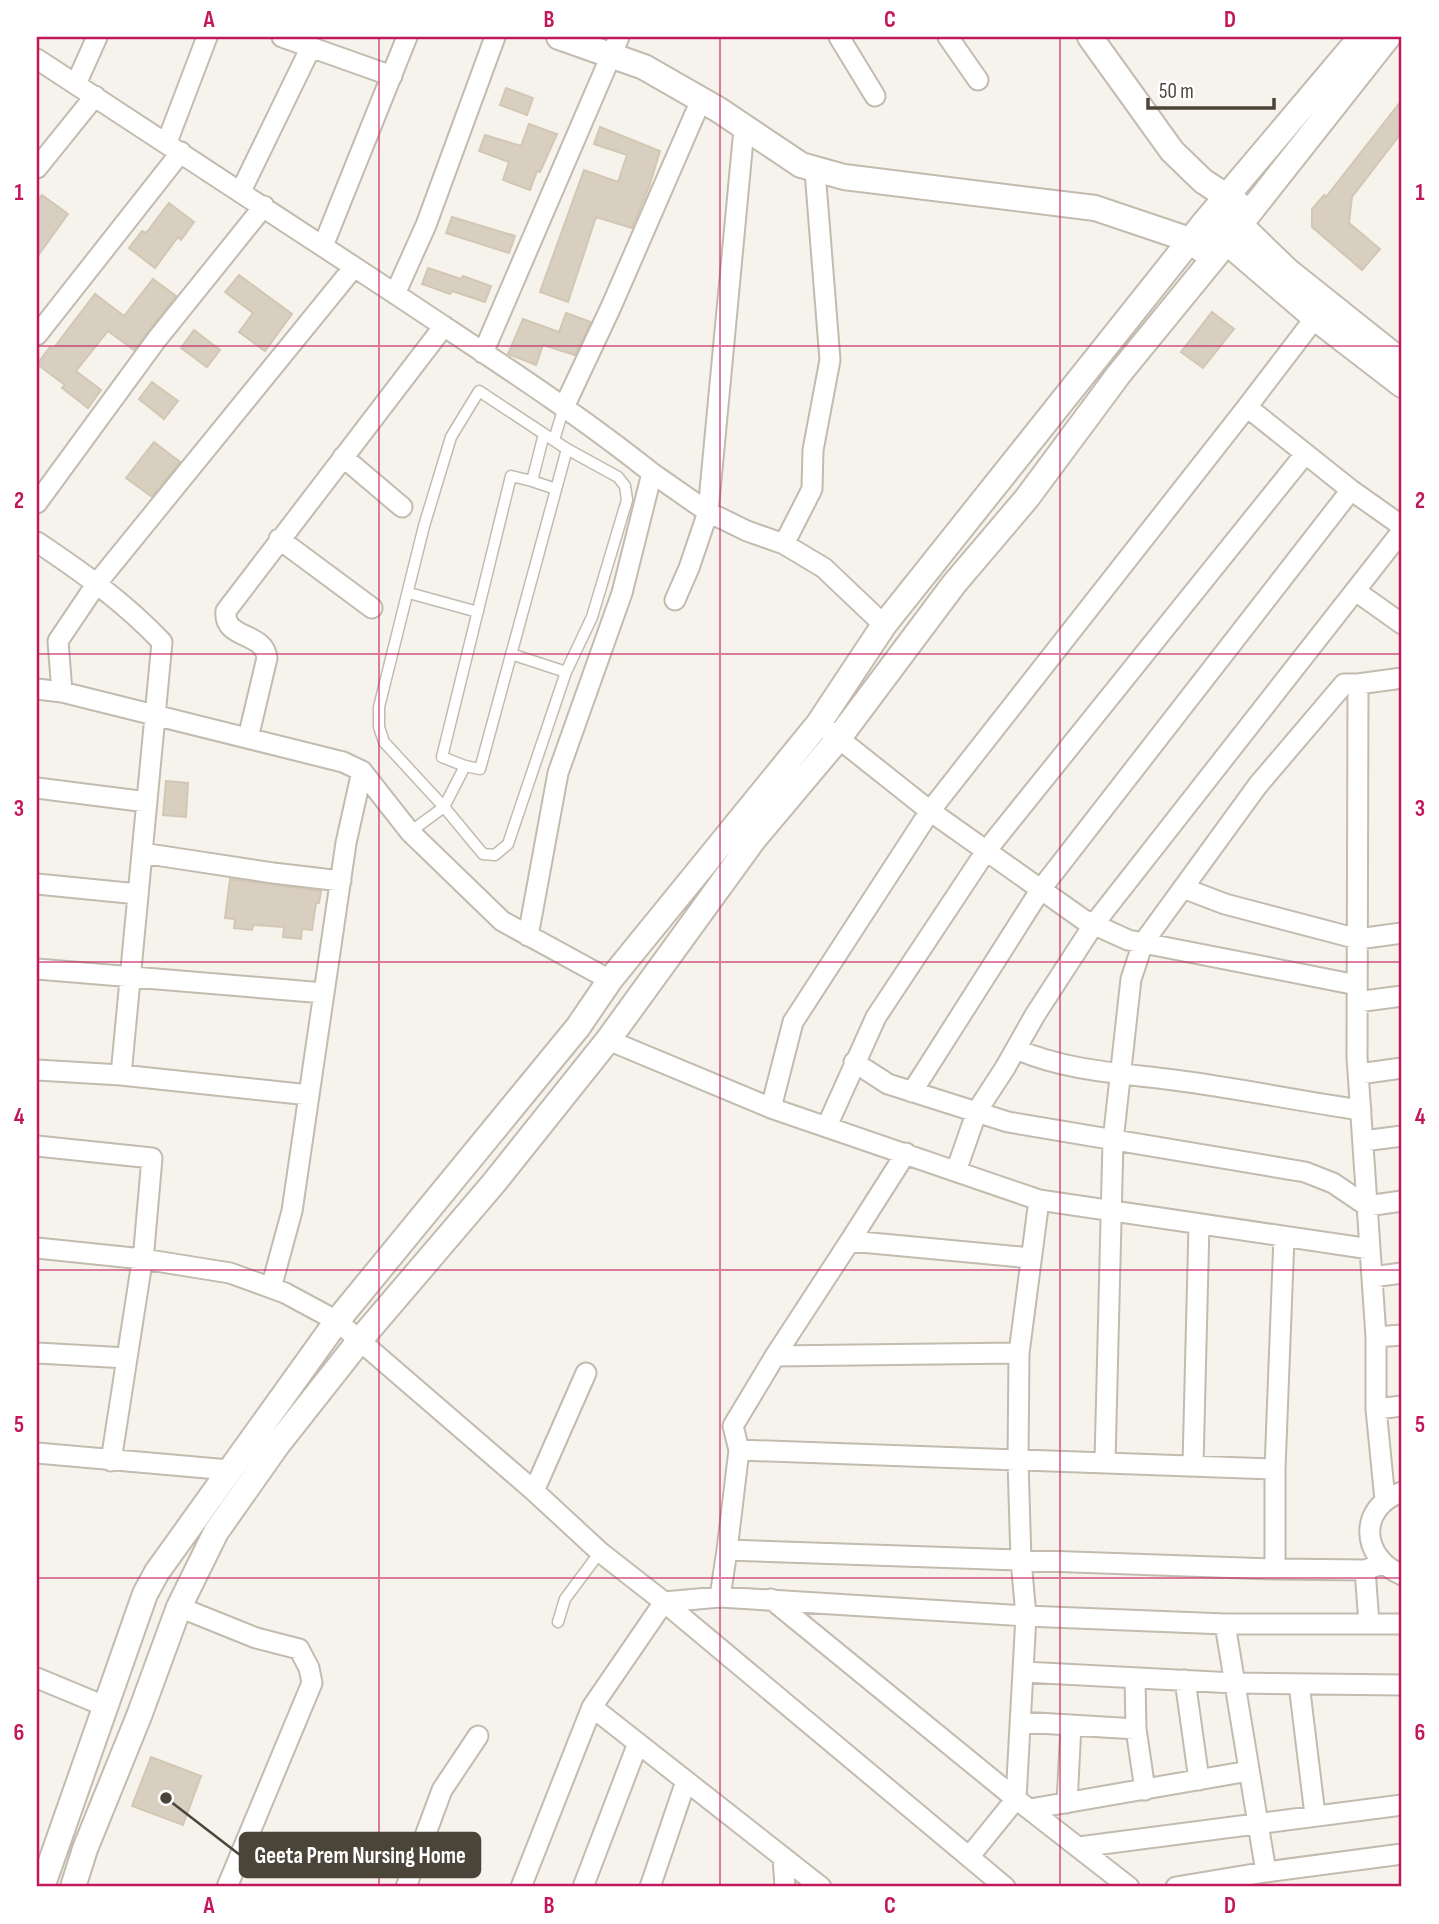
<svg xmlns="http://www.w3.org/2000/svg" width="1439" height="1924" font-family="'Sofia Sans Condensed',sans-serif">
<style>
.building{fill:#d8cfc1;stroke:#d3c7b4;stroke-width:2}
.lines{fill:none;stroke-linecap:round;stroke-linejoin:round}
.service-casing{stroke:#c2bbae;stroke-width:13}
.minor-casing{stroke:#c2bbae;stroke-width:23}
.tertiary-casing{stroke:#c2bbae;stroke-width:28}
.service{stroke:#fff;stroke-width:10}
.minor{stroke:#fff;stroke-width:19}
.tertiary{stroke:#fff;stroke-width:24}
.grid{fill:none;stroke:#c2185b;stroke-width:2;stroke-opacity:0.55}
.leader{fill:none;stroke:#4b4439;stroke-width:2.5}
.callout-dot{fill:#4b4439;stroke:#fff;stroke-width:2.5}
.callout{fill:#4b4439;stroke:#4b4439;stroke-width:2.5}
.callout-label{font-size:23px;text-anchor:middle;font-weight:bold;fill:#fff}
.neatline{fill:none;stroke:#c2185b;stroke-width:2.5}
.grid-label{font-size:23px;text-anchor:middle;font-weight:bold;fill:#c2185b}
</style>
<rect width="100%" height="100%" fill="#f6f3ec"/>
<path class="building" d="M 506,88 L 533,98 L 527,115 L 500,105 Z
M 1402,100 L 1402,132 L 1352,197 L 1349,223 L 1380,249 L 1362,270 L 1312,227 L 1312,209 L 1324,195 L 1326,197 Z
M 529,124 L 557,134 L 540,172 L 537,171 L 530,190 L 503,180 L 509,162 L 479,151 L 485,135 L 521,146 Z
M 600,127 L 660,151 L 649,187 L 632,228 L 596,217 L 568,302 L 540,292 L 584,170 L 618,182 L 627,155 L 594,144 Z
M 42,195 L 68,214 L 37,257 L 37,202 Z
M 169,203 L 194,222 L 181,240 L 178,237 L 155,268 L 129,248 L 142,231 L 146,233 Z
M 452,217 L 515,236 L 509,253 L 446,233 Z
M 428,268 L 461,279 L 463,276 L 491,286 L 485,302 L 452,291 L 450,294 L 422,284 Z
M 239,275 L 292,314 L 265,351 L 239,332 L 253,313 L 225,292 Z
M 153,279 L 176,296 L 134,350 L 108,331 L 76,371 L 101,390 L 88,408 L 62,388 L 65,385 L 37,364 L 50,347 L 53,349 L 95,294 L 124,316 Z
M 1212,312 L 1234,329 L 1203,368 L 1181,352 Z
M 566,313 L 591,322 L 575,355 L 543,345 L 536,365 L 508,354 L 523,319 L 559,332 Z
M 194,330 L 220,350 L 207,367 L 181,348 Z
M 152,382 L 178,401 L 164,419 L 139,399 Z
M 154,442 L 180,462 L 152,497 L 126,478 Z
M 166,781 L 188,783 L 186,817 L 163,815 Z
M 230,879 L 321,891 L 319,903 L 316,903 L 312,930 L 302,929 L 301,939 L 283,937 L 284,927 L 253,925 L 252,930 L 234,928 L 235,919 L 225,918 Z
M 151,1757 L 201,1776 L 183,1825 L 132,1806 Z"/>
<g class="lines">
<defs>
<path id="service" d="M 554,440 L 564,407
M 532,481 L 556,489
M 409,593 L 478,612
M 511,654 L 566,672
M 465,766 L 442,757 L 511,476 L 532,481 L 544,434
M 410,832 L 444,807 L 384,742 L 379,727 L 379,707 L 424,526 L 451,437 L 479,391 L 567,449 L 618,477 L 625,486 L 627,500 L 592,617 L 566,672 L 508,844 L 495,855 L 483,854 L 444,807 L 465,766 L 480,769 L 567,449
M 558,1622 L 565,1599 L 600,1552"/>
<path id="minor" d="M 282,37 L 392,76
M 839,37 L 875,96
M 948,37 L 978,80
M 37,59 C 158,137 279,217 400,297 C 485,354 572,409 652,473
M 76,84 L 97,37
M 167,142 L 207,37
M 37,168 L 95,96
M 241,191 L 311,47
M 323,246 L 407,37
M 395,294 L 426,225 L 495,37
M 1315,318 L 1247,407 L 1351,490 L 1402,526
M 37,335 L 181,152
M 483,353 L 619,37
M 564,407 L 611,307 L 701,100
M 343,457 L 402,507
M 37,503 L 157,339 L 264,206
M 279,539 L 372,608
M 37,542 C 82,572 124,602 162,642 L 121,1075
M 784,544 L 812,489 L 813,450 L 830,360 L 815,171
M 1357,592 L 1402,624
M 675,600 L 689,568 L 708,512 L 744,129
M 37,689 L 62,692 L 343,762 L 362,771 L 410,832 L 502,921 L 610,980
M 62,692 L 58,641 L 97,583 L 354,267
M 828,730 L 930,811 L 1084,920 L 1128,940 L 1357,985
M 248,738 L 267,658 C 264,631 223,640 226,611 L 444,326
M 37,788 L 147,802
M 142,853 L 273,873 L 341,881
M 37,884 L 138,894
M 1183,888 L 1225,904 L 1358,939 L 1402,933
M 528,936 L 558,773 L 622,593 L 652,473 L 708,512 L 747,531 L 784,544 L 824,568 L 884,625
M 37,969 L 324,993
M 1357,1002 L 1402,996
M 608,1040 L 771,1108 L 1039,1200 L 1019,1353
M 1016,1049 C 1066,1071 1120,1073 1174,1080 C 1237,1088 1298,1101 1361,1110
M 854,1062 L 888,1084 L 1008,1122 L 1305,1172 L 1333,1183 L 1367,1206 L 1402,1201
M 37,1070 L 121,1075 L 309,1095 L 346,843 L 362,771
M 1359,1074 L 1402,1068
M 912,1092 L 1041,889 L 1351,490
M 771,1108 L 793,1022 L 930,811 L 1247,407
M 827,1126 L 876,1017 L 986,851 L 1305,454
M 1363,1141 L 1402,1136
M 37,1146 L 152,1158 L 144,1249 L 111,1461
M 956,1171 L 977,1111 L 1005,1068 L 1035,1015 L 1094,924 L 1402,531
M 1039,1200 L 1370,1249
M 850,1241 L 906,1153
M 37,1248 L 143,1259 L 230,1273 L 285,1293 L 337,1321 L 534,1491 L 600,1552 L 664,1602 L 1005,1887
M 1372,1277 L 1402,1273
M 271,1288 L 292,1211 L 309,1095
M 1376,1337 L 1402,1335
M 37,1353 L 127,1358
M 775,1356 L 850,1241 L 1031,1258
M 1376,1409 L 1402,1406
M 739,1450 L 733,1426 L 775,1356 L 1019,1353 L 1018,1461 L 1021,1560 L 1026,1616 L 1016,1799 L 969,1857
M 37,1453 L 229,1470
M 1105,1461 L 1113,1141 L 1131,979 L 1143,943 L 1258,785 L 1344,684 L 1358,684
M 1193,1465 L 1199,1224
M 1275,1469 L 1284,1237
M 534,1491 L 586,1373
M 1402,1492 C 1358,1507 1360,1557 1402,1575
M 1385,1500 L 1376,1409 L 1376,1337 L 1357,1057 L 1358,684 L 1402,678
M 727,1550 L 739,1450 L 1275,1469 L 1275,1569
M 1365,1570 L 1369,1623
M 720,1597 L 727,1550 L 1275,1569 L 1365,1570 L 1382,1564
M 771,1599 L 1016,1799 L 1129,1887
M 179,1607 L 256,1638 L 299,1649 L 309,1668 L 312,1683 L 227,1887
M 1225,1624 L 1266,1872
M 1024,1672 L 1234,1683 L 1402,1685
M 37,1678 L 107,1707
M 1135,1678 L 1136,1729 L 1145,1790
M 1185,1680 L 1199,1780
M 1299,1684 L 1315,1815
M 592,1707 L 821,1887
M 1021,1722 L 1136,1729
M 1067,1803 L 1071,1725
M 1030,1809 L 1249,1771
M 1079,1847 L 1402,1805
M 783,1857 L 785,1887
M 406,1887 L 442,1790 L 478,1736
M 521,1887 L 592,1707 L 664,1602 L 720,1597 L 1026,1616 L 1225,1624 L 1402,1624
M 583,1887 L 638,1743
M 650,1887 L 686,1781
M 1176,1887 L 1266,1872 L 1402,1854"/>
<path id="tertiary" d="M 559,37 L 644,67 L 719,110 L 801,165 L 844,177 L 1095,208 L 1190,240 L 1202,250
M 1090,37 L 1172,151 L 1203,181 L 1241,206
M 1230,215 L 1288,271 L 1402,362
M 1216,233 L 1315,318 L 1402,385
M 42,1887 L 145,1594 L 157,1572 L 337,1321 L 578,1027 L 610,980 L 819,723 L 884,625 L 1204,223 L 1361,37
M 73,1887 L 85,1849 L 139,1716 L 179,1607 L 216,1532 L 278,1444 L 360,1340 L 493,1184 L 608,1040 L 754,839 L 838,739 L 954,584 L 1027,498 L 1119,374 L 1213,259 L 1388,37"/>
</defs>
<use href="#service" class="service-casing"/>
<use href="#minor" class="minor-casing"/>
<use href="#tertiary" class="tertiary-casing"/>
<use href="#service" class="service"/>
<use href="#minor" class="minor"/>
<use href="#tertiary" class="tertiary"/>
</g>
<path class="grid" d="M 379,37 L 379,1887M 720,37 L 720,1887M 1060,37 L 1060,1887M 37,346 L 1402,346M 37,654 L 1402,654M 37,962 L 1402,962M 37,1270 L 1402,1270M 37,1578 L 1402,1578"/>
<path class="leader" d="M166 1798L240 1855"/>
<circle class="callout-dot" cx="166" cy="1798" r="7"/>
<rect class="callout" x="240" y="1833" width="240" height="44" rx="7"/>
<g class="callout-label">
<text x="360" y="1863">Geeta Prem Nursing Home</text>
</g>
<rect width="1439" height="1924" fill="none" stroke="#ffffff" stroke-width="77"/>
<path d="M1148 98v10h126v-10" fill="none" stroke="#4b4439" stroke-width="3.5"/>
<text x="1159" y="98" font-size="21" fill="#4b4439" stroke="#ffffff" stroke-width="5" paint-order="stroke">50 m</text>
<rect x="38" y="38" width="1362" height="1847" class="neatline"/>
<g class="grid-label">
<text x="209" y="27">A</text>
<text x="549" y="27">B</text>
<text x="890" y="27">C</text>
<text x="1230" y="27">D</text>
<text x="19" y="200">1</text>
<text x="1420" y="200">1</text>
<text x="19" y="508">2</text>
<text x="1420" y="508">2</text>
<text x="19" y="816">3</text>
<text x="1420" y="816">3</text>
<text x="19" y="1124">4</text>
<text x="1420" y="1124">4</text>
<text x="19" y="1432">5</text>
<text x="1420" y="1432">5</text>
<text x="19" y="1740">6</text>
<text x="1420" y="1740">6</text>
<text x="209" y="1913">A</text>
<text x="549" y="1913">B</text>
<text x="890" y="1913">C</text>
<text x="1230" y="1913">D</text>
</g>
</svg>
